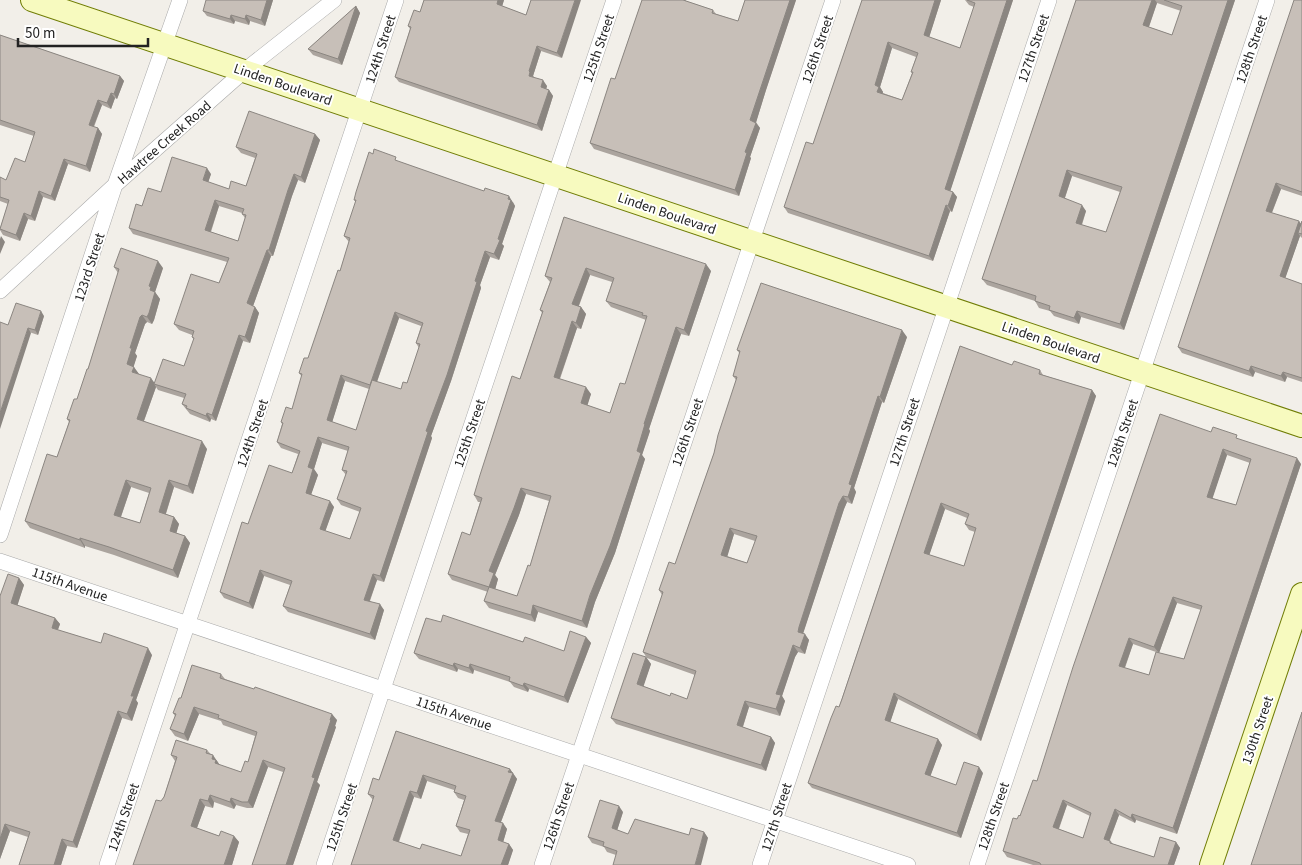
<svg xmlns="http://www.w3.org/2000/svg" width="1302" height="865" font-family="'Source Sans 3',sans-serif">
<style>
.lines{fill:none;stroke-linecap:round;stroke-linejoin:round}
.street-casing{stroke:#a9a9a9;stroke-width:16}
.secondary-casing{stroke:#707d05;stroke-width:24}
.street{stroke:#fff;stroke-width:15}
.secondary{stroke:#f7fabf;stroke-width:22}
.wall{fill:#aba49e;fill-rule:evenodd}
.shaded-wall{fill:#8b8681}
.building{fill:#c7bfb8;stroke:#8b8681;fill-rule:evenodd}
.labels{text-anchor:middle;stroke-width:4;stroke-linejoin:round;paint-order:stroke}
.street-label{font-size:14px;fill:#222;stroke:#fff}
</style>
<rect width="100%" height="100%" fill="#f2efe9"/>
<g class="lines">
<defs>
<path id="street" d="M 0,291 L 115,185 L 244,71 L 334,0
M 0,535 L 115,185 L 180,0
M 0,561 L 908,865
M 107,865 L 396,0
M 324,865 L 614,0
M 542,865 L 833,0
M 760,865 L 1049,0
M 977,865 L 1267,0"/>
<path id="secondary" d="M 32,0 L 1302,426
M 1211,865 L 1302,594"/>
</defs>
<use href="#street" class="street-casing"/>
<use href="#secondary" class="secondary-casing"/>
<use href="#street" class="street"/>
<use href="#secondary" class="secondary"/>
</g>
<path class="wall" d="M 273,0 L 265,26 L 250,21 L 249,25 L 235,21 L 234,24 L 207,16 L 203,11 Z
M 424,0 L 504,0 L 502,6 L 526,15 L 531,0 L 562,58 L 541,51 L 533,76 L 534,78 L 547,86 L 546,89 L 549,90 L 553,96 L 542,131 L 399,82 L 395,77 L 410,29 L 408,26 L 420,12 Z
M 642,0 L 686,0 L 686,1 L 713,10 L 716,14 L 738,21 L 745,0 L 796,0 L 766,90 L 756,122 L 760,128 L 750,157 L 751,158 L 739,196 L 594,149 L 590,143 L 615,79 Z
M 862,0 L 941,0 L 929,37 L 960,48 L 974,7 L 969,5 L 965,0 L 1013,0 L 950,191 L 953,192 L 957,197 L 952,212 L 950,211 L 933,261 L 788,213 L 784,207 L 813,144 ZM 892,48 L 916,57 L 911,72 L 912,73 L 902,100 L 883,93 L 883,92 L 880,87 Z
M 1076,0 L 1235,0 L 1124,330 L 1081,317 L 1079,324 L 1054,316 L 1050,311 L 1039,308 L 1035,301 L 987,285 L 982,279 ZM 1157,3 L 1181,11 L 1172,35 L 1149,27 ZM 1072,176 L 1120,192 L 1106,232 L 1082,225 L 1086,211 L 1065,198 Z
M 1302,0 L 1302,196 L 1281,189 L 1272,213 L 1301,224 L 1302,221 L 1302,238 L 1300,236 L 1285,278 L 1302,284 L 1302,382 L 1287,377 L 1285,382 L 1255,372 L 1253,377 L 1182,353 L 1178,347 Z
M 356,6 L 360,13 L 342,65 L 313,55 L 308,49 Z
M 0,35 L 120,76 L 124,81 L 117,99 L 115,98 L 111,109 L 102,105 L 94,127 L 98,128 L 102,134 L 90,172 L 68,164 L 55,201 L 43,197 L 35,221 L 28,219 L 20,241 L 3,235 L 0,230 L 0,228 L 8,204 L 0,201 L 0,177 L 6,180 L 25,162 L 34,136 L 0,125 Z
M 315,134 L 320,140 L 305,183 L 298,180 L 292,196 L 273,256 L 271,256 L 253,306 L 255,307 L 259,313 L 254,330 L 250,343 L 243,341 L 216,421 L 211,419 L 210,422 L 190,414 L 182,404 L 184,398 L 158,390 L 156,387 L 144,421 L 207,449 L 193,494 L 174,487 L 166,514 L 174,517 L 179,524 L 176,533 L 185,536 L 190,543 L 178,578 L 114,555 L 85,546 L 85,548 L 30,528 L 25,521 L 57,457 L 69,422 L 67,419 L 77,399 L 88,369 L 118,273 L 114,267 L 163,268 L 155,292 L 160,299 L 154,320 L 152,324 L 147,322 L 145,324 L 135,353 L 137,356 L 133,367 L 139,374 L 154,383 L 184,366 L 194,340 L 192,337 L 192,335 L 179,330 L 174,324 L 219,283 L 227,262 L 133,234 L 129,228 L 142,206 L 161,192 L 211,174 L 208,182 L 229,189 L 246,186 L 255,158 L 241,153 L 236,147 ZM 219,206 L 242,213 L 242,214 L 245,218 L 238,241 L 211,232 ZM 131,487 L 149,493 L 140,523 L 121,517 Z
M 400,162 L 513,202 L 515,206 L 502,244 L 504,246 L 499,260 L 490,257 L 480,285 L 481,288 L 451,381 L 431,436 L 432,438 L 384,582 L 377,580 L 370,601 L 384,610 L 375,640 L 288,612 L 283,606 L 290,585 L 264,576 L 253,609 L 224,598 L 220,592 L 248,524 L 292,473 L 298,454 L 281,448 L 277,442 L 282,424 L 281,422 L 292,409 L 302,377 L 299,373 L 308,358 L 340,271 L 349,242 L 344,236 L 356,202 L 354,200 ZM 399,318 L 421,326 L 416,343 L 419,348 L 407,383 L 401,389 L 377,382 ZM 345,381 L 369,389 L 356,430 L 332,422 ZM 322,443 L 348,451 L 342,470 L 346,475 L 337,499 L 341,505 L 360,512 L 350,539 L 325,531 L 334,507 L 311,494 L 318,475 L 314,469 Z
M 564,217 L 711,271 L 689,336 L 681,334 L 667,373 L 649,429 L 650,431 L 642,455 L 645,459 L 615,553 L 595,602 L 587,628 L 538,612 L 535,622 L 489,608 L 484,601 L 488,592 L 452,580 L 448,574 L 470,535 L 480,502 L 478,502 L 474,495 L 520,379 L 542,313 L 540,310 L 550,282 L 545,276 ZM 590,275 L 612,282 L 606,301 L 611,307 L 646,320 L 625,384 L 610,413 L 587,405 L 591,394 L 560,379 L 577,328 L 581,329 L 586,314 L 581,307 L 579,306 ZM 526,494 L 549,501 L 530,566 L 517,596 L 495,589 L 498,579 L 495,575 L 519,515 Z
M 44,316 L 38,335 L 8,325 Z
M 907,337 L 884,403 L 882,402 L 862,463 L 854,488 L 856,492 L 852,504 L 847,502 L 844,509 L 803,633 L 809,640 L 805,654 L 798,652 L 795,657 L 782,696 L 785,701 L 780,716 L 749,707 L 743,727 L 771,737 L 775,743 L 766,771 L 616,724 L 611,718 L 646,657 L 651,664 L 643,686 L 670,696 L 687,699 L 695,675 L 647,658 L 643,652 L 662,595 L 659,590 L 675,564 L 714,453 L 736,380 L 733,376 L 740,354 L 737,350 ZM 734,534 L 755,541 L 747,563 L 727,556 Z
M 960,346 L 1012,365 L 1040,370 L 1043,375 L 1092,390 L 1096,396 L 981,741 L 898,699 L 890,722 L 938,739 L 942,745 L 930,776 L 956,785 L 983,773 L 961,838 L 812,788 L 808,783 L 839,707 ZM 945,509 L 967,518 L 965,524 L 969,530 L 975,532 L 964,566 L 929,555 Z
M 1211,432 L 1240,440 L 1301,464 L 1177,834 L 1136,820 L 1135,823 L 1119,815 L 1110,840 L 1113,844 L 1154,857 L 1176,842 L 1180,848 L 1174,865 L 1033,865 L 1007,857 L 1003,851 L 1017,819 L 1020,816 ZM 1227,455 L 1250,463 L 1236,505 L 1212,498 ZM 1177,603 L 1201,610 L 1184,659 L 1159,653 ZM 1133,644 L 1156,652 L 1149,675 L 1125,668 ZM 1067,805 L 1090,816 L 1083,838 L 1059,829 Z
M 19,578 L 24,585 L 17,605 L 55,618 L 60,624 L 58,630 L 101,643 L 152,655 L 136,700 L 138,703 L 132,721 L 122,718 L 77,848 L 67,846 L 61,865 L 19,865 L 28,837 L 10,831 L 0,859 L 0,596 Z
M 441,622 L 564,651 L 586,637 L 591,643 L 568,703 L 529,689 L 528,692 L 514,687 L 510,682 L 474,670 L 473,674 L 458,669 L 457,672 L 419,659 L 414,653 Z
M 221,674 L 225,679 L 337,720 L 335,726 L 336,727 L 317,782 L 320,785 L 293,865 L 252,865 L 283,772 L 268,767 L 253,808 L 247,808 L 236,805 L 234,809 L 214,802 L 213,808 L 205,806 L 197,828 L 219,836 L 234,836 L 239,842 L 232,865 L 133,865 L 161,801 L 164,797 L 175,761 L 171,755 L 207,750 L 218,762 L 219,765 L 241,772 L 248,762 L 255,736 L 223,725 L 221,721 L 199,714 L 188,741 L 175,736 L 170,729 L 175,716 L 173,713 L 181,698 Z
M 396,731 L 510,769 L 517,779 L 501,822 L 507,829 L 503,842 L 509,844 L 513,850 L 508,865 L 351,865 L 373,800 L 368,794 L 379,780 ZM 427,781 L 454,790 L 454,792 L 458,798 L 464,800 L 456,826 L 460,832 L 468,834 L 461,856 L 420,849 L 399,842 L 414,797 L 421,799 Z
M 623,812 L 617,830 L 628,834 L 689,835 L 704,832 L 708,838 L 616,855 L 607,852 L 604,847 L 592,843 L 588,837 Z"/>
<path class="shaded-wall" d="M 267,0 L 273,0 L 265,26 L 261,20 Z
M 498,0 L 504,0 L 501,10 L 497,4 Z
M 575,0 L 581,0 L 562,58 L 557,53 Z
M 790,0 L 796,0 L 766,90 L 755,126 L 750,120 Z
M 935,0 L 941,0 L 928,41 L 924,35 Z
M 1007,0 L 1013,0 L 949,195 L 945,189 Z
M 1152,0 L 1155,0 L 1157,3 L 1147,32 L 1143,25 Z
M 1228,0 L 1235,0 L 1124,330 L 1120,324 Z
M 356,6 L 360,13 L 342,65 L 338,59 Z
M 231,15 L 235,21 L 234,24 L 230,19 Z
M 246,15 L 250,21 L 249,25 L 245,19 Z
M 888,42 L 892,48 L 880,87 L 883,92 L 881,97 L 877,92 L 875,85 Z
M 537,46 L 541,51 L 533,76 L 534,77 L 529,76 L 529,71 Z
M 120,76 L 124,81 L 117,99 L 114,94 Z
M 543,80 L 547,86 L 545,93 L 541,87 Z
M 549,90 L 553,96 L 542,131 L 537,125 Z
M 111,93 L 115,98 L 111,109 L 107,103 Z
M 98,100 L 102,105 L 92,130 L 89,125 Z
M 756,123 L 760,128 L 750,157 L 751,158 L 739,196 L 735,190 L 745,152 Z
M 98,128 L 102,134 L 90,172 L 86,166 Z
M 315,134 L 320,140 L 305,183 L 301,177 Z
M 64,159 L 68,164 L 55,201 L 51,196 Z
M 207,168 L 211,174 L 207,186 L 203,180 Z
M 1067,170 L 1072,176 L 1063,203 L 1059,196 Z
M 294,174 L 298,180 L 292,196 L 273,256 L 269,250 L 288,190 Z
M 1276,183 L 1281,189 L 1270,217 L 1266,211 Z
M 39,191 L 43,197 L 35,221 L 31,216 Z
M 953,192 L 957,197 L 952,212 L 948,206 Z
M 509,196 L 515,206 L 502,244 L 504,246 L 499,260 L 494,254 Z
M 215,200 L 219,206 L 209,236 L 205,230 Z
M 946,205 L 950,211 L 933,261 L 929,256 Z
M 1082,205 L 1086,211 L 1080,229 L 1076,223 Z
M 24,213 L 28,219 L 20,241 L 16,235 Z
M 1299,221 L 1302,225 L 1298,233 L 1300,236 L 1284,282 L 1280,276 Z
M 1,236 L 5,242 L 0,254 L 0,239 Z
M 267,250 L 271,256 L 252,309 L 247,303 Z
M 485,251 L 490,257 L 480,285 L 481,288 L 451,381 L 431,436 L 432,438 L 384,582 L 380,576 L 426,431 Z
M 158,261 L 163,268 L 155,292 L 160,299 L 154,320 L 152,324 L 147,317 L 150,290 L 149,286 Z
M 706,264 L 711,271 L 689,336 L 684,330 Z
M 586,268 L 590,275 L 577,310 L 572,304 Z
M 255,307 L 259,313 L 250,343 L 245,337 Z
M 581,307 L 586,314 L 581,329 L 576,323 Z
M 41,311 L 44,316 L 38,335 L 35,330 Z
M 1077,311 L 1081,317 L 1079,324 L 1074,318 Z
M 395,312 L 399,318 L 374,390 L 370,385 Z
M 142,315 L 147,322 L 145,324 L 135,353 L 137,356 L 132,372 L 127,364 L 130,348 L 140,317 Z
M 572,321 L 577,328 L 558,383 L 554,377 Z
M 676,327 L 681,334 L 649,429 L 650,431 L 642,455 L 645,459 L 615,553 L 595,602 L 587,628 L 582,621 L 637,451 L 644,424 Z
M 28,328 L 31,333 L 0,429 L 0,413 Z
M 902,330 L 907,337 L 884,403 L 880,397 Z
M 239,335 L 243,341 L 216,421 L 212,415 Z
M 1251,366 L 1255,372 L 1253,377 L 1249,371 Z
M 134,367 L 139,374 L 132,372 Z
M 1283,372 L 1287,377 L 1285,382 L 1281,376 Z
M 341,375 L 345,381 L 331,426 L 327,420 Z
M 151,378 L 156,385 L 154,384 L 156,387 L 142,426 L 137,419 Z
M 586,387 L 591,394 L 586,410 L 581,403 Z
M 1092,390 L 1096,396 L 981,741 L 977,735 Z
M 878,396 L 882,402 L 854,488 L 856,492 L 852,504 L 848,497 L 849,484 Z
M 207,413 L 211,419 L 210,422 L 206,416 Z
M 318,437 L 322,443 L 314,469 L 318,475 L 310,498 L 306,493 L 308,467 Z
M 202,441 L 207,449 L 193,494 L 188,486 Z
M 1223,449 L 1227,455 L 1211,503 L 1207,497 Z
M 1297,458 L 1301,464 L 1177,834 L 1173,828 Z
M 126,480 L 131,487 L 119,522 L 114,515 Z
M 169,480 L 174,487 L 164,519 L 159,512 Z
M 521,488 L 526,494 L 519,515 L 495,575 L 498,579 L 494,594 L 489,587 L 489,571 Z
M 843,496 L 847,502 L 844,509 L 803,634 L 798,632 L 799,627 L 839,503 Z
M 330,501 L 334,507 L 324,535 L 320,529 Z
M 941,503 L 945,509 L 928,559 L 924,553 Z
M 174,517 L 179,524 L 175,538 L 170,531 Z
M 730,528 L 734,534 L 726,561 L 721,555 Z
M 185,536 L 190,543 L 178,578 L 173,570 Z
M 80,538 L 85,546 L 85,548 L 80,540 Z
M 260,570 L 264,576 L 253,609 L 249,603 Z
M 373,574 L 377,580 L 368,605 L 364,600 Z
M 19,578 L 24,585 L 16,610 L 11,603 Z
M 1173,597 L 1177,603 L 1159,653 L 1154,647 Z
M 380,604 L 384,610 L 375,640 L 370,634 Z
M 533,605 L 538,612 L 535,622 L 531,615 Z
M 55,618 L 60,624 L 56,634 L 52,628 Z
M 805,634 L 809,640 L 805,654 L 800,648 Z
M 586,637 L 591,643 L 568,703 L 564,697 Z
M 1129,638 L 1133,644 L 1123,672 L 1119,666 Z
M 793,645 L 798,652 L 795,657 L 782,696 L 785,701 L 780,716 L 776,709 L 776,694 L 791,651 Z
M 148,648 L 152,655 L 136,700 L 138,703 L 132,721 L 127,714 L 131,696 Z
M 646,657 L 651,664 L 642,691 L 637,684 Z
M 454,663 L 458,669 L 457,672 L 453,666 Z
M 470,664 L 474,670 L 473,674 L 469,668 Z
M 524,683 L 529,689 L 528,692 L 523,686 Z
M 894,693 L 898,699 L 889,726 L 885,720 Z
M 745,701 L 749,707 L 741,732 L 737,725 Z
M 194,707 L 199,714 L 188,741 L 184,734 Z
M 118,711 L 122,718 L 77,848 L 73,842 Z
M 332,714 L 337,720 L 335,726 L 336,727 L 317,782 L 320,785 L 293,865 L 286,865 L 312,777 Z
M 771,737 L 775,743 L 766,771 L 761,765 Z
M 938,739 L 942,745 L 929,780 L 925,774 Z
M 213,755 L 221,767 L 220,770 L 212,759 Z
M 263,760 L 268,767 L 253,808 L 248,802 Z
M 979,767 L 983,773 L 961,838 L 957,833 Z
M 510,769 L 517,779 L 499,827 L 495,821 Z
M 423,775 L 427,781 L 421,799 L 417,793 Z
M 410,791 L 414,797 L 397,846 L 393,840 Z
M 210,795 L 214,802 L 213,808 L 208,801 Z
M 231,798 L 236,805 L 234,809 L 230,802 Z
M 200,799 L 205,806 L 195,833 L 191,826 Z
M 1063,800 L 1067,805 L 1057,833 L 1053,827 Z
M 619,806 L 623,812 L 616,834 L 612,828 Z
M 1115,809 L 1119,815 L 1108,844 L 1104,839 Z
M 1132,814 L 1136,820 L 1135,823 L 1131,818 Z
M 503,823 L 507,829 L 502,846 L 498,840 Z
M 5,824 L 10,831 L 0,859 L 0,839 Z
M 704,832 L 708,838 L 701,865 L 695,865 Z
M 234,836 L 239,842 L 232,865 L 224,865 Z
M 62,839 L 67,846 L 61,865 L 54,865 Z
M 1176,842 L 1180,848 L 1174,865 L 1168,865 Z
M 509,844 L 513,850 L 508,865 L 501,865 Z"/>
<path class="building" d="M 206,0 L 267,0 L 261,20 L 246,15 L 245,19 L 231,15 L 230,19 L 203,11 Z
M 424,0 L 498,0 L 497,4 L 526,15 L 531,0 L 575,0 L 557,53 L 537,46 L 529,71 L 530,72 L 529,76 L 543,80 L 541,87 L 549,90 L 537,125 L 395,77 L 411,27 L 408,26 L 414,10 L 420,12 Z
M 642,0 L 683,0 L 713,10 L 712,13 L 738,21 L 745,0 L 790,0 L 750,120 L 756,123 L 745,152 L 747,153 L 735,190 L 590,143 L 611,78 L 615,79 Z
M 862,0 L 935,0 L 924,35 L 960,48 L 975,3 L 967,0 L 1007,0 L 945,189 L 953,192 L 948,206 L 946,205 L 929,256 L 784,207 L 806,142 L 813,144 ZM 888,42 L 918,53 L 911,72 L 913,72 L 902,100 L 877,92 L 879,87 L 875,85 Z
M 1076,0 L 1152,0 L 1143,25 L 1172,35 L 1182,6 L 1164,0 L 1228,0 L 1120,324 L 1077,311 L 1074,318 L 1049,310 L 1050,306 L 1035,301 L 1036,296 L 982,279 ZM 1067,170 L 1122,187 L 1106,232 L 1076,223 L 1082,205 L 1059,196 Z
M 1294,0 L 1302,0 L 1302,192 L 1276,183 L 1266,211 L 1299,221 L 1280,276 L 1302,284 L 1302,378 L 1283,372 L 1281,376 L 1251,366 L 1249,371 L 1178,347 Z
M 356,6 L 338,59 L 308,49 Z
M 0,35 L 120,76 L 114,94 L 111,93 L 107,103 L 98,100 L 89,125 L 98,128 L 86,166 L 64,159 L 51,196 L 39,191 L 31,216 L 24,213 L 16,235 L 0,229 L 9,200 L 0,197 L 0,177 L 6,180 L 15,158 L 25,162 L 35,132 L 0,120 Z
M 249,111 L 315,134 L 301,177 L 294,174 L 288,190 L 269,250 L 267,250 L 247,303 L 255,307 L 245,337 L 239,335 L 212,415 L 207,413 L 206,416 L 186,408 L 187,406 L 182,404 L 186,394 L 154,384 L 163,359 L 184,366 L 194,338 L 192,337 L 194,331 L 174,324 L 191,274 L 219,283 L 229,258 L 129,228 L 136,204 L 142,206 L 148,188 L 161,192 L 172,157 L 207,168 L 203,180 L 229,189 L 231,181 L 246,186 L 257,154 L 236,147 ZM 215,200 L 244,209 L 242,214 L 246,215 L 238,241 L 205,230 Z
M 374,149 L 396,157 L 395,160 L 455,181 L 484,191 L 485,188 L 509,196 L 508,199 L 511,200 L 498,239 L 500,240 L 494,254 L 485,251 L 475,281 L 477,282 L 447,375 L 426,431 L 428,432 L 380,576 L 373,574 L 364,600 L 380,604 L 370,634 L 283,606 L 292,581 L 260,570 L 249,603 L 220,592 L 242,522 L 248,524 L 269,465 L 292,473 L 300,451 L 277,442 L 283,423 L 281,422 L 286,407 L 292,409 L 302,374 L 299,373 L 304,358 L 308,358 L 338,270 L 340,271 L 350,238 L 344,236 L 356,200 L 354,200 L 356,192 L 369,152 L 373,154 ZM 395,312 L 423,323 L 416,343 L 420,344 L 407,383 L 403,382 L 401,389 L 372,380 L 356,430 L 327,420 L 341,375 L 370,385 ZM 318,437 L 349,447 L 342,470 L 347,471 L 337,499 L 361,508 L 350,539 L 320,529 L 330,501 L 306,493 L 313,469 L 308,467 Z
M 564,217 L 706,264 L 684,330 L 676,327 L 663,366 L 644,424 L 645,424 L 637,451 L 641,453 L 610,546 L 590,595 L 582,621 L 533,605 L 531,615 L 484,601 L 489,587 L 517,596 L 528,565 L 530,566 L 551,496 L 521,488 L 514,508 L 489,571 L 494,573 L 489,587 L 448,574 L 462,532 L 470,535 L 482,498 L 474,495 L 480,475 L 512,376 L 520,379 L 543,311 L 540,310 L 552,278 L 545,276 ZM 586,268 L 614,278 L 606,301 L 643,313 L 642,315 L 647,316 L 625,384 L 620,383 L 610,413 L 581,403 L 586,387 L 554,377 L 572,321 L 576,323 L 581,307 L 572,304 Z
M 1302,221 L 1302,234 L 1298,233 Z
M 121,248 L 158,261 L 149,286 L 151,287 L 150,290 L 155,292 L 149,313 L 147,317 L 142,315 L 140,317 L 130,348 L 132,348 L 127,364 L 134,367 L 132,372 L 151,378 L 137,419 L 202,441 L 188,486 L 169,480 L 159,512 L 174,517 L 170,531 L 185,536 L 173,570 L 109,547 L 80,538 L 80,540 L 25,521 L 47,454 L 57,457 L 70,420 L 67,419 L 74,399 L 77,399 L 87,369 L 88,369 L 119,269 L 114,267 ZM 126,480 L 151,488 L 140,523 L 114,515 Z
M 761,283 L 902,330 L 880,397 L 878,396 L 858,457 L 849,484 L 852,485 L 848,497 L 843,496 L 839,503 L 799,627 L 798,632 L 805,634 L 800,648 L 793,645 L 791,651 L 776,694 L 781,695 L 776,709 L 745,701 L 737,725 L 771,737 L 761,765 L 611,718 L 633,653 L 646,657 L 637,684 L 670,696 L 671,693 L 687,699 L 696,671 L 643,652 L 663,592 L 659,590 L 669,562 L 675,564 L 714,453 L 718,435 L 737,377 L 733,376 L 740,351 L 737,350 ZM 730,528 L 757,536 L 747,563 L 721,555 Z
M 16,303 L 41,311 L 35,330 L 28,328 L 0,413 L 0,322 L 8,325 Z
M 960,346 L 1012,365 L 1014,361 L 1040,370 L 1039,374 L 1092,390 L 977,735 L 894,693 L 885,720 L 938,739 L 925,774 L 956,785 L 964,762 L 979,767 L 957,833 L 808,783 L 831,718 L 836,706 L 839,707 L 842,699 ZM 941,503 L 969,514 L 965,524 L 976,528 L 964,566 L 924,553 Z
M 1160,414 L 1211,432 L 1213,427 L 1237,435 L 1236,438 L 1297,458 L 1173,828 L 1132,814 L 1131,818 L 1115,809 L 1104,839 L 1110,841 L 1110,843 L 1154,857 L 1160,837 L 1176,842 L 1168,865 L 1041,865 L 1040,863 L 1003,851 L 1013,818 L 1017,819 L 1019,815 L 1020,816 L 1033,780 L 1037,781 L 1073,667 ZM 1223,449 L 1251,459 L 1236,505 L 1207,497 ZM 1173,597 L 1202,606 L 1184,659 L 1156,652 L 1149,675 L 1119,666 L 1129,638 L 1154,647 ZM 1063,800 L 1091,813 L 1083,838 L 1053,827 Z
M 8,574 L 19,578 L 11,603 L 55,618 L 52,628 L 101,643 L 104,633 L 148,648 L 131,696 L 134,696 L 127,714 L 118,711 L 73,842 L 62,839 L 54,865 L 19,865 L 30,832 L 5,824 L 0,839 L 0,596 Z
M 443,615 L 523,642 L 525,637 L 564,651 L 570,631 L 586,637 L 564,697 L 524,683 L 523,686 L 509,681 L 510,677 L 470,664 L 469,668 L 454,663 L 453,666 L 414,653 L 426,618 L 441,622 Z
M 192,665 L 221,674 L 220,678 L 254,689 L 255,687 L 332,714 L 330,720 L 331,720 L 312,777 L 315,778 L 286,865 L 252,865 L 285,768 L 263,760 L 248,802 L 242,802 L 231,798 L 230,802 L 210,795 L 208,801 L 200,799 L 191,826 L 219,836 L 221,831 L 234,836 L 224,865 L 133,865 L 156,800 L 161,801 L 164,797 L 177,757 L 171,755 L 176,740 L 207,750 L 206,753 L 213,755 L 212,759 L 216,760 L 215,763 L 241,772 L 245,761 L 248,762 L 257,732 L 218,718 L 219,715 L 194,707 L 184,734 L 170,729 L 176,714 L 173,713 L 179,698 L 181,698 Z
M 1302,712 L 1302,865 L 1251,865 Z
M 396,731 L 510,769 L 508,772 L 513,773 L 495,821 L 503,823 L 498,840 L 509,844 L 501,865 L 351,865 L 374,796 L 368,794 L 373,778 L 379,780 ZM 423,775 L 456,786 L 454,792 L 466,796 L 456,826 L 470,830 L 461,856 L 422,844 L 420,849 L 393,840 L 410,791 L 417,793 Z
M 600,800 L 619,806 L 612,828 L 628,834 L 635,819 L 689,835 L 691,828 L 704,832 L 695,865 L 613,865 L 617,851 L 603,846 L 604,842 L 588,837 Z"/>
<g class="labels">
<g class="street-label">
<text transform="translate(598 48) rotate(-71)" y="5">125th Street</text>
<text transform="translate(1033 48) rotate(-71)" y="5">127th Street</text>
<text transform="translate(380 49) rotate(-72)" y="5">124th Street</text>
<text transform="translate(817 49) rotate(-71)" y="5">126th Street</text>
<text transform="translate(1251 49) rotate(-71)" y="5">128th Street</text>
<text transform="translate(283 84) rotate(19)" y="5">Linden Boulevard</text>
<text transform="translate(164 142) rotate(-41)" y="5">Hawtree Creek Road</text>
<text transform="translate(667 213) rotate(19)" y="5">Linden Boulevard</text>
<text transform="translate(89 267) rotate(-72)" y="5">123rd Street</text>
<text transform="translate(1051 342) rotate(19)" y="5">Linden Boulevard</text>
<text transform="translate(687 432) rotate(-71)" y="5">126th Street</text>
<text transform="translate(904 432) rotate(-72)" y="5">127th Street</text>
<text transform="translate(252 433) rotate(-71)" y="5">124th Street</text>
<text transform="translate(469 433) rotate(-71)" y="5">125th Street</text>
<text transform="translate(1122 433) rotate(-71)" y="5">128th Street</text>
<text transform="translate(70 584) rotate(19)" y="5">115th Avenue</text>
<text transform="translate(454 713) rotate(19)" y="5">115th Avenue</text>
<text transform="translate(1257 730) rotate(-71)" y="5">130th Street</text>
<text transform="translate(558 816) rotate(-71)" y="5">126th Street</text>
<text transform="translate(993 816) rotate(-71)" y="5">128th Street</text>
<text transform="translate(123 817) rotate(-71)" y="5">124th Street</text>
<text transform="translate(341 817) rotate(-71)" y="5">125th Street</text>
<text transform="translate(776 817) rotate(-72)" y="5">127th Street</text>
</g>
</g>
<path d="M18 38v8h130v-8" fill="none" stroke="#222222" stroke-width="2.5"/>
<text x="25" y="38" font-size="15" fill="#222222" stroke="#ffffff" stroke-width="4" paint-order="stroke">50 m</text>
</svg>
